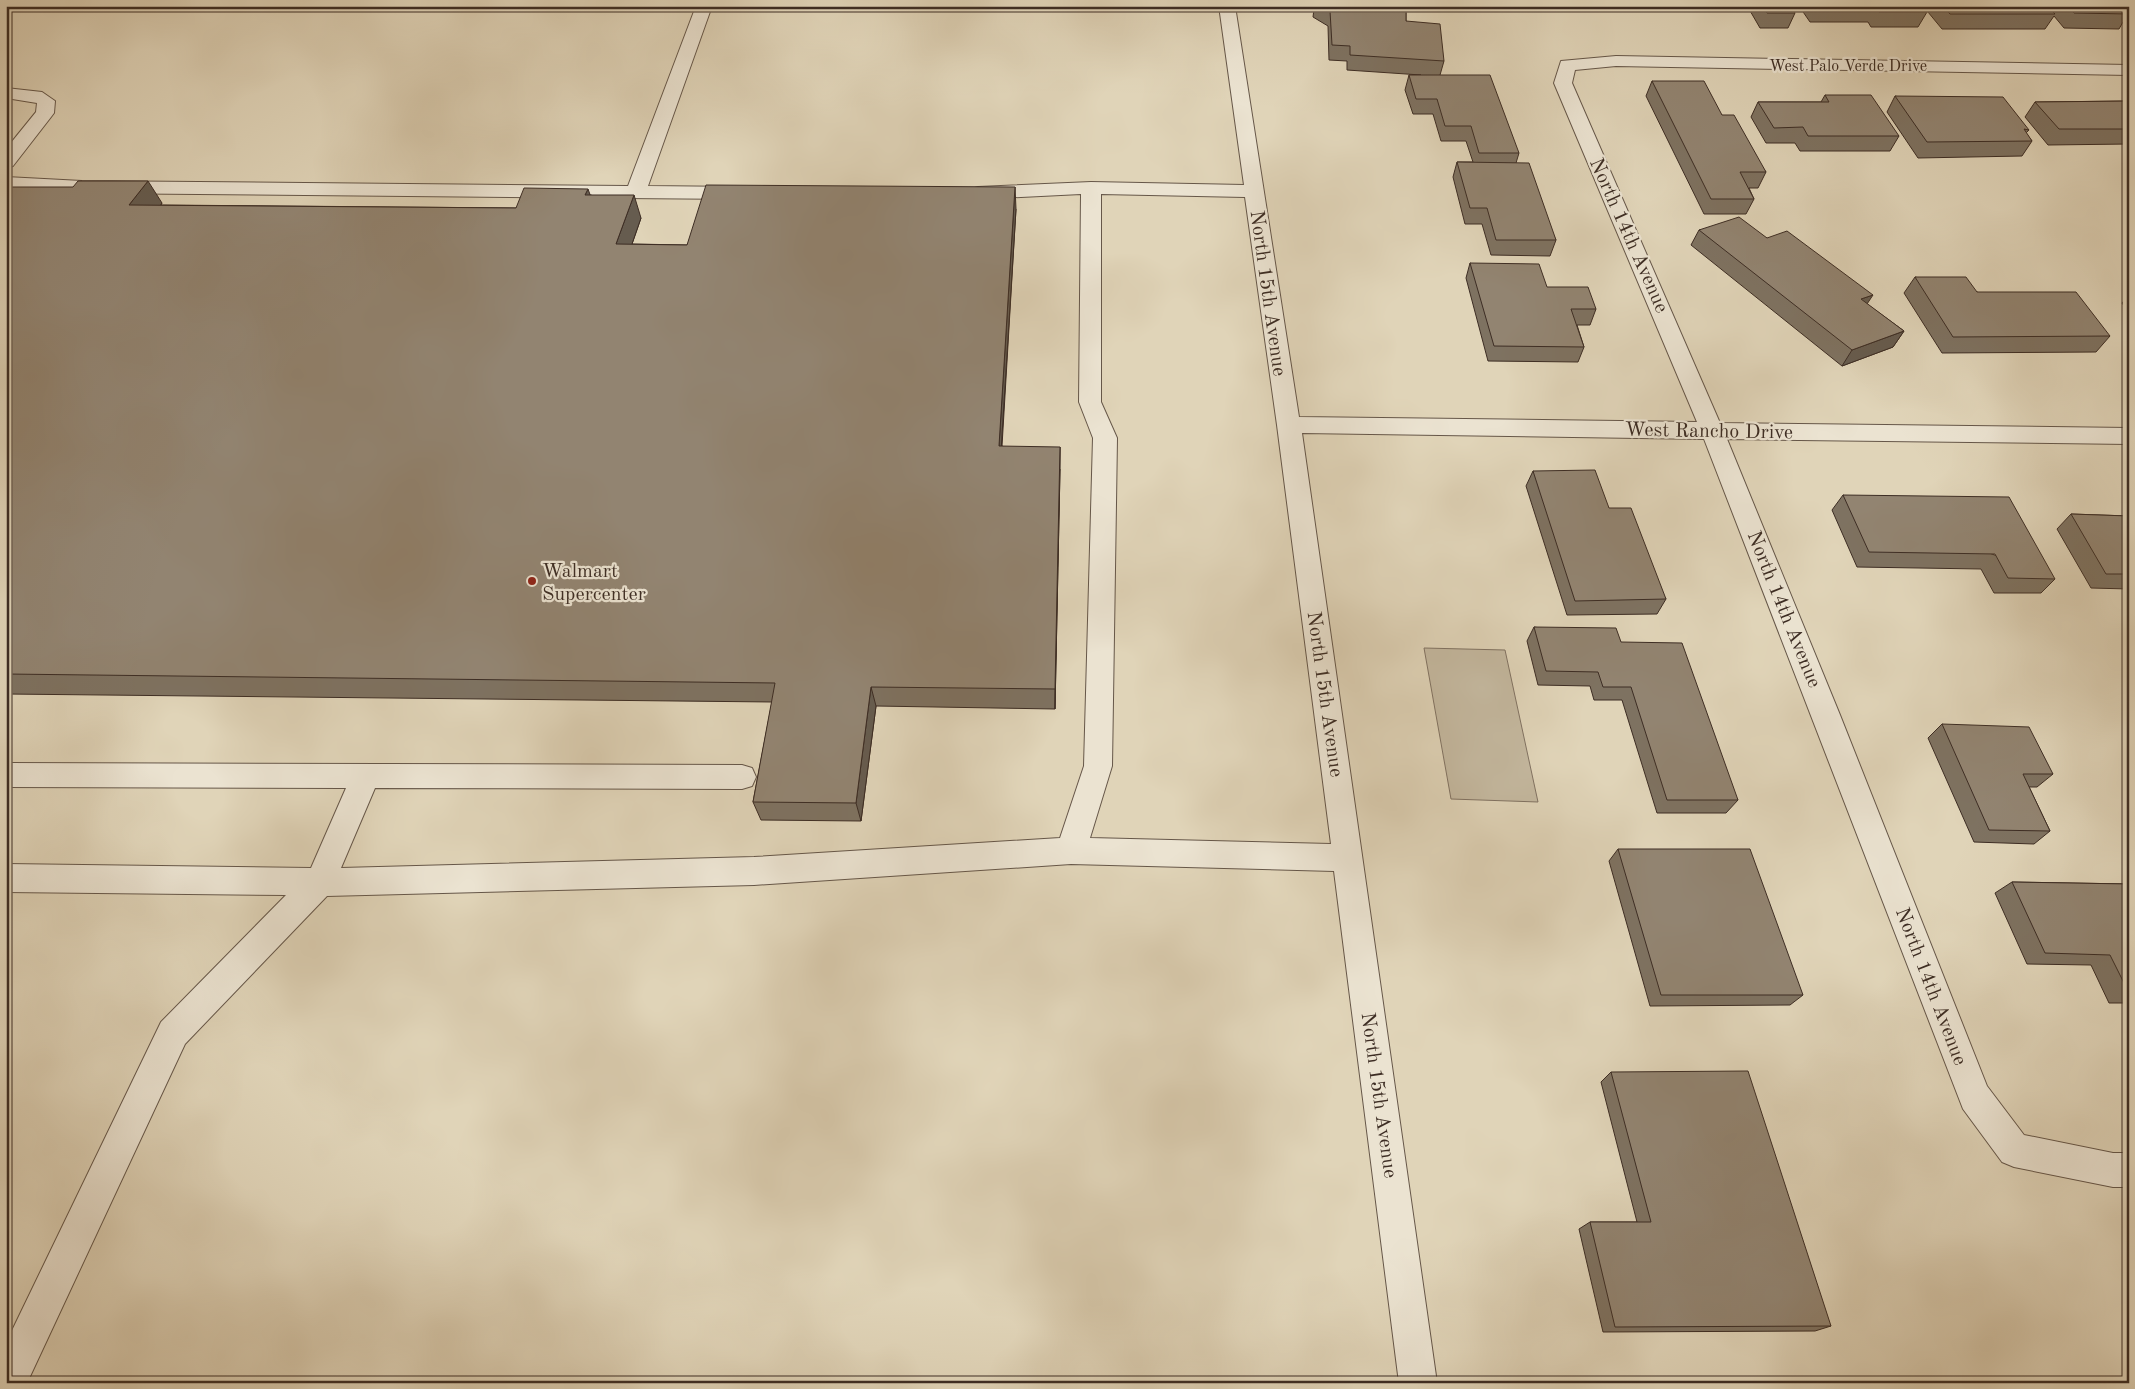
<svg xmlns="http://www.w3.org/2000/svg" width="2135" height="1389" font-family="'Old Standard TT',serif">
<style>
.green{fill:#c4b89f;stroke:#807262}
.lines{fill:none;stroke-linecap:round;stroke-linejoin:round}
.minor-casing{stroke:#665749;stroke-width:2}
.minor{fill:#ebe3d1;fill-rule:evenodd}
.wall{fill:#7e7261;stroke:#3d2d24}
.shaded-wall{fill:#665c4f;stroke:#3d2d24}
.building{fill:#928471;stroke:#3d2d24}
.poi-dot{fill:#8f2418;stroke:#ebe3d1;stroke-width:2}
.labels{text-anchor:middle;stroke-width:4.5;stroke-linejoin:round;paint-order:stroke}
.far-street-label{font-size:16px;fill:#3d2d24;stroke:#ebe3d1}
.street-label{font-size:20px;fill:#3d2d24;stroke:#ebe3d1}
.poi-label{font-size:20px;fill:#3d2d24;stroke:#ebe3d1;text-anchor:start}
</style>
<rect width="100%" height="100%" fill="#e0d4b8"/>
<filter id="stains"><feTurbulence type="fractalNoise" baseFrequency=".004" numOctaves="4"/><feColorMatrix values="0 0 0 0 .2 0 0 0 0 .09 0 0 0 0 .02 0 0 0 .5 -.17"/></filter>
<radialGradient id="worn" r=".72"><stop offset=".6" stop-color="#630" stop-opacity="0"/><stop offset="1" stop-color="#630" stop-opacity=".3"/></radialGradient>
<path class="green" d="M 1424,648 L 1505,650 L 1538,802 L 1451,799 Z"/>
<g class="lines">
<defs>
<path id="minor" d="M 696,6 L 712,6 L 648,186 L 740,187 L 747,189 L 750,193 L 747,197 L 740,199 L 82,193 L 6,190 L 6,177 L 82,181 L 628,186 Z
M 1219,6 L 1235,6 L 1299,417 L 1697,422 L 1554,83 L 1561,61 L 1616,56 L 2129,65 L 2129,75 L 1616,66 L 1575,70 L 1572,83 L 1720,423 L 2129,428 L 2129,444 L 1727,439 L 1840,715 L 1987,1086 L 2024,1135 L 2113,1153 L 2129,1153 L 2129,1187 L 2113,1187 L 2014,1167 L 2002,1162 L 1963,1109 L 1704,439 L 1302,433 L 1437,1383 L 1399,1383 L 1334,871 L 1071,864 L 754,885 L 327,896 L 185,1044 L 27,1383 L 6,1383 L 6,1343 L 161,1022 L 286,895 L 6,892 L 6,864 L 311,868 L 346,788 L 6,787 L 6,763 L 742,765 L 752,768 L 756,777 L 752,786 L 742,789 L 375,788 L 341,868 L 754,857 L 1060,838 L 1084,766 L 1093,438 L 1079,402 L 1081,194 L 978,199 L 971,197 L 968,193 L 971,189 L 978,187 L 1091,182 L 1244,185 ZM 1101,194 L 1245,197 L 1277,425 L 1331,844 L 1090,838 L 1112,766 L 1117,438 L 1101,402 Z
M 6,88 L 42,92 L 55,101 L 54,113 L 51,117 L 13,166 L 6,168 L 6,149 L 36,112 L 37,103 L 6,98 Z"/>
</defs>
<use href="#minor" class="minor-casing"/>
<use href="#minor" class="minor"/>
</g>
<path class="wall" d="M 1290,6 L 1406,6 L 1406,21 L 1444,61 L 1440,75 L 1519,153 L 1516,163 L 1556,240 L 1550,256 L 1491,255 L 1482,224 L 1465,224 L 1453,177 L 1457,162 L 1473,162 L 1466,141 L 1441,141 L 1433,114 L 1413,114 L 1405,90 L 1409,75 L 1421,75 L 1347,70 L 1347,61 L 1329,60 L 1328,26 L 1313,17 L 1314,9 L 1290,7 Z
M 1424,6 L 1448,6 L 1428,10 Z
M 1494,6 L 1527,6 L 1500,11 Z
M 1707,6 L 1790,6 L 1795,13 L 1788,28 L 1760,28 L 1749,9 L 1708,9 Z
M 1799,6 L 1922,6 L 1927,12 L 1918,27 L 1871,27 L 1868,22 L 1810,22 Z
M 1923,6 L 2129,6 L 2129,22 L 2123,22 L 2119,29 L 2064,28 L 2054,16 L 2045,29 L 1942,29 Z
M 1652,81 L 1722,115 L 1766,172 L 1758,188 L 1749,188 L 1754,199 L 1746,214 L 1704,214 L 1646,96 Z
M 1825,95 L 1899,136 L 1890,151 L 1800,151 L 1795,143 L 1766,143 L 1751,117 L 1758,102 L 1821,102 Z
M 1895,96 L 2029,130 L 2026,133 L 2032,141 L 2022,156 L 1918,158 L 1887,112 Z
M 2129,101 L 2129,144 L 2048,145 L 2025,117 L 2035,102 Z
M 6,187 L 162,203 L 161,205 L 516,208 L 591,195 L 641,218 L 632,244 L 687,245 L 1016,209 L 1002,446 L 1060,469 L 1055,709 L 876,706 L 861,821 L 761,820 L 753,802 L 772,702 L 6,694 Z
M 1699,230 L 1767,238 L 1867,304 L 1904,331 L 1893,347 L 1842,366 L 1691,245 Z
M 1470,263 L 1596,309 L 1590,325 L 1577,325 L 1584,347 L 1578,362 L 1488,361 L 1466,278 Z
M 1915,277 L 1977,292 L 2110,336 L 2096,352 L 1942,353 L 1904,293 Z
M 2129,295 L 2129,313 L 2122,303 Z
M 1533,471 L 1609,508 L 1666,599 L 1657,614 L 1567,615 L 1526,486 Z
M 1843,495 L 2055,579 L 2041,593 L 1994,593 L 1981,569 L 1857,567 L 1832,510 Z
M 2071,514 L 2129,516 L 2129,589 L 2091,588 L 2057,529 Z
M 1534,627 L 1621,642 L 1738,800 L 1726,813 L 1657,813 L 1622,700 L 1594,700 L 1590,686 L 1538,685 L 1527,641 Z
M 1942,724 L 2053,774 L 2037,787 L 2029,787 L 2050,831 L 2034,844 L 1974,842 L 1928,738 Z
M 1618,849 L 1803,995 L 1790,1005 L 1650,1006 L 1609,861 Z
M 2012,882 L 2129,884 L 2129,1003 L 2109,1003 L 2091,965 L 2027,964 L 1995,893 Z
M 1611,1072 L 1831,1326 L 1815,1331 L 1603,1332 L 1579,1229 L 1590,1222 L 1637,1222 L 1601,1082 Z"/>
<path class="shaded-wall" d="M 1429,6 L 1448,6 L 1428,10 Z
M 1501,6 L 1527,6 L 1500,11 Z
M 148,181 L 162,203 L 145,227 L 129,205 Z
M 1015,187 L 1016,209 L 1000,468 L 999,446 Z
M 588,189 L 596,211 L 585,195 Z
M 634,195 L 641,218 L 624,267 L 616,244 Z
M 1873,295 L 1863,310 L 1861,299 Z
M 1904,331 L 1893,347 L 1842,366 L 1852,350 Z
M 1060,447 L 1060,469 L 1055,709 L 1055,689 Z
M 871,687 L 876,706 L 861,821 L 856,803 Z"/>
<path class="building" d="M 1322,6 L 1406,6 L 1406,21 L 1440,24 L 1444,61 L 1350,55 L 1350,46 L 1332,45 L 1330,11 Z
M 1763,6 L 1790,6 L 1795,13 L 1767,13 Z
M 1817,6 L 1922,6 L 1927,12 L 1879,12 L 1876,7 Z
M 1943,6 L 2047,6 L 2055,14 L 1950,14 Z
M 2068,6 L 2129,6 L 2129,7 L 2123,7 L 2129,14 L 2074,13 Z
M 1409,75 L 1490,75 L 1519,153 L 1479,153 L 1471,126 L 1445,126 L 1437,99 L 1416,99 Z
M 1652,81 L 1704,81 L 1722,115 L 1734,115 L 1766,172 L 1740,172 L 1754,199 L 1711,199 Z
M 1825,95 L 1871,95 L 1899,136 L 1808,136 L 1803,127 L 1774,128 L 1758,102 L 1829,102 Z
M 1895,96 L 2003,97 L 2029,130 L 2024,129 L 2032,141 L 1927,142 Z
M 2129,101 L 2129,129 L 2059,129 L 2035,102 Z
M 1457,162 L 1529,163 L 1556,240 L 1496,240 L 1487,208 L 1470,208 Z
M 78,181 L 148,181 L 129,205 L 516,208 L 524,188 L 588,189 L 585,195 L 634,195 L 616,244 L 687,245 L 706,185 L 1015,187 L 999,446 L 1060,447 L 1055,689 L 871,687 L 856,803 L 753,802 L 775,683 L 6,674 L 6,187 L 73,187 Z
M 1739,217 L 1767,238 L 1787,231 L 1873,295 L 1861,299 L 1904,331 L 1852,350 L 1699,230 Z
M 1470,263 L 1539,264 L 1547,287 L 1588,287 L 1596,309 L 1571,309 L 1584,347 L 1494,346 Z
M 1915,277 L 1966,277 L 1977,292 L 2076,292 L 2110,336 L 1953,337 Z
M 1595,470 L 1609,508 L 1631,508 L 1666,599 L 1575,601 L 1533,471 Z
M 1843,495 L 2009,497 L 2055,579 L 2008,578 L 1995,554 L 1869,552 Z
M 2071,514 L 2129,516 L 2129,574 L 2106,574 Z
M 1534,627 L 1616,628 L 1621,642 L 1682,643 L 1738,800 L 1667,800 L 1631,687 L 1603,687 L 1598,672 L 1546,671 Z
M 1942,724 L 2029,727 L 2053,774 L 2023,774 L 2050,831 L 1989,830 Z
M 1618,849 L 1750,849 L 1803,995 L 1661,995 Z
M 2012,882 L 2129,884 L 2129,993 L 2110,955 L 2045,953 Z
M 1748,1071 L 1831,1326 L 1615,1327 L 1590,1222 L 1651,1222 L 1611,1072 Z"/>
<circle class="poi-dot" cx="532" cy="581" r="5"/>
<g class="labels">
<g class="far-street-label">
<text x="1848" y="71">West Palo Verde Drive</text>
</g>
<g class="street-label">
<text transform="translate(1630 235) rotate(66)" y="7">North 14th Avenue</text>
<text transform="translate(1269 293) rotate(82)" y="7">North 15th Avenue</text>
<text transform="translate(1709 430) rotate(1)" y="7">West Rancho Drive</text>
<text transform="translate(1785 609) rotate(68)" y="7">North 14th Avenue</text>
<text transform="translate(1326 694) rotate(82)" y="7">North 15th Avenue</text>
<text transform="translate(1932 986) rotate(69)" y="7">North 14th Avenue</text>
<text transform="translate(1380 1095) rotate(82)" y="7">North 15th Avenue</text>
</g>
<g class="poi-label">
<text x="542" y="577">Walmart<tspan x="542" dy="23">Supercenter</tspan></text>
</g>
</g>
<rect width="2135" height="1389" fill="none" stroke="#e0d4b8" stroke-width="25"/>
<rect x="8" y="8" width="2120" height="1374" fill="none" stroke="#3d2d24" stroke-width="2.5"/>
<rect x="12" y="12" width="2110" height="1364" fill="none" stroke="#3d2d24"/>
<rect width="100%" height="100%" filter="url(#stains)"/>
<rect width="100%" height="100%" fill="url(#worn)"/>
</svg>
